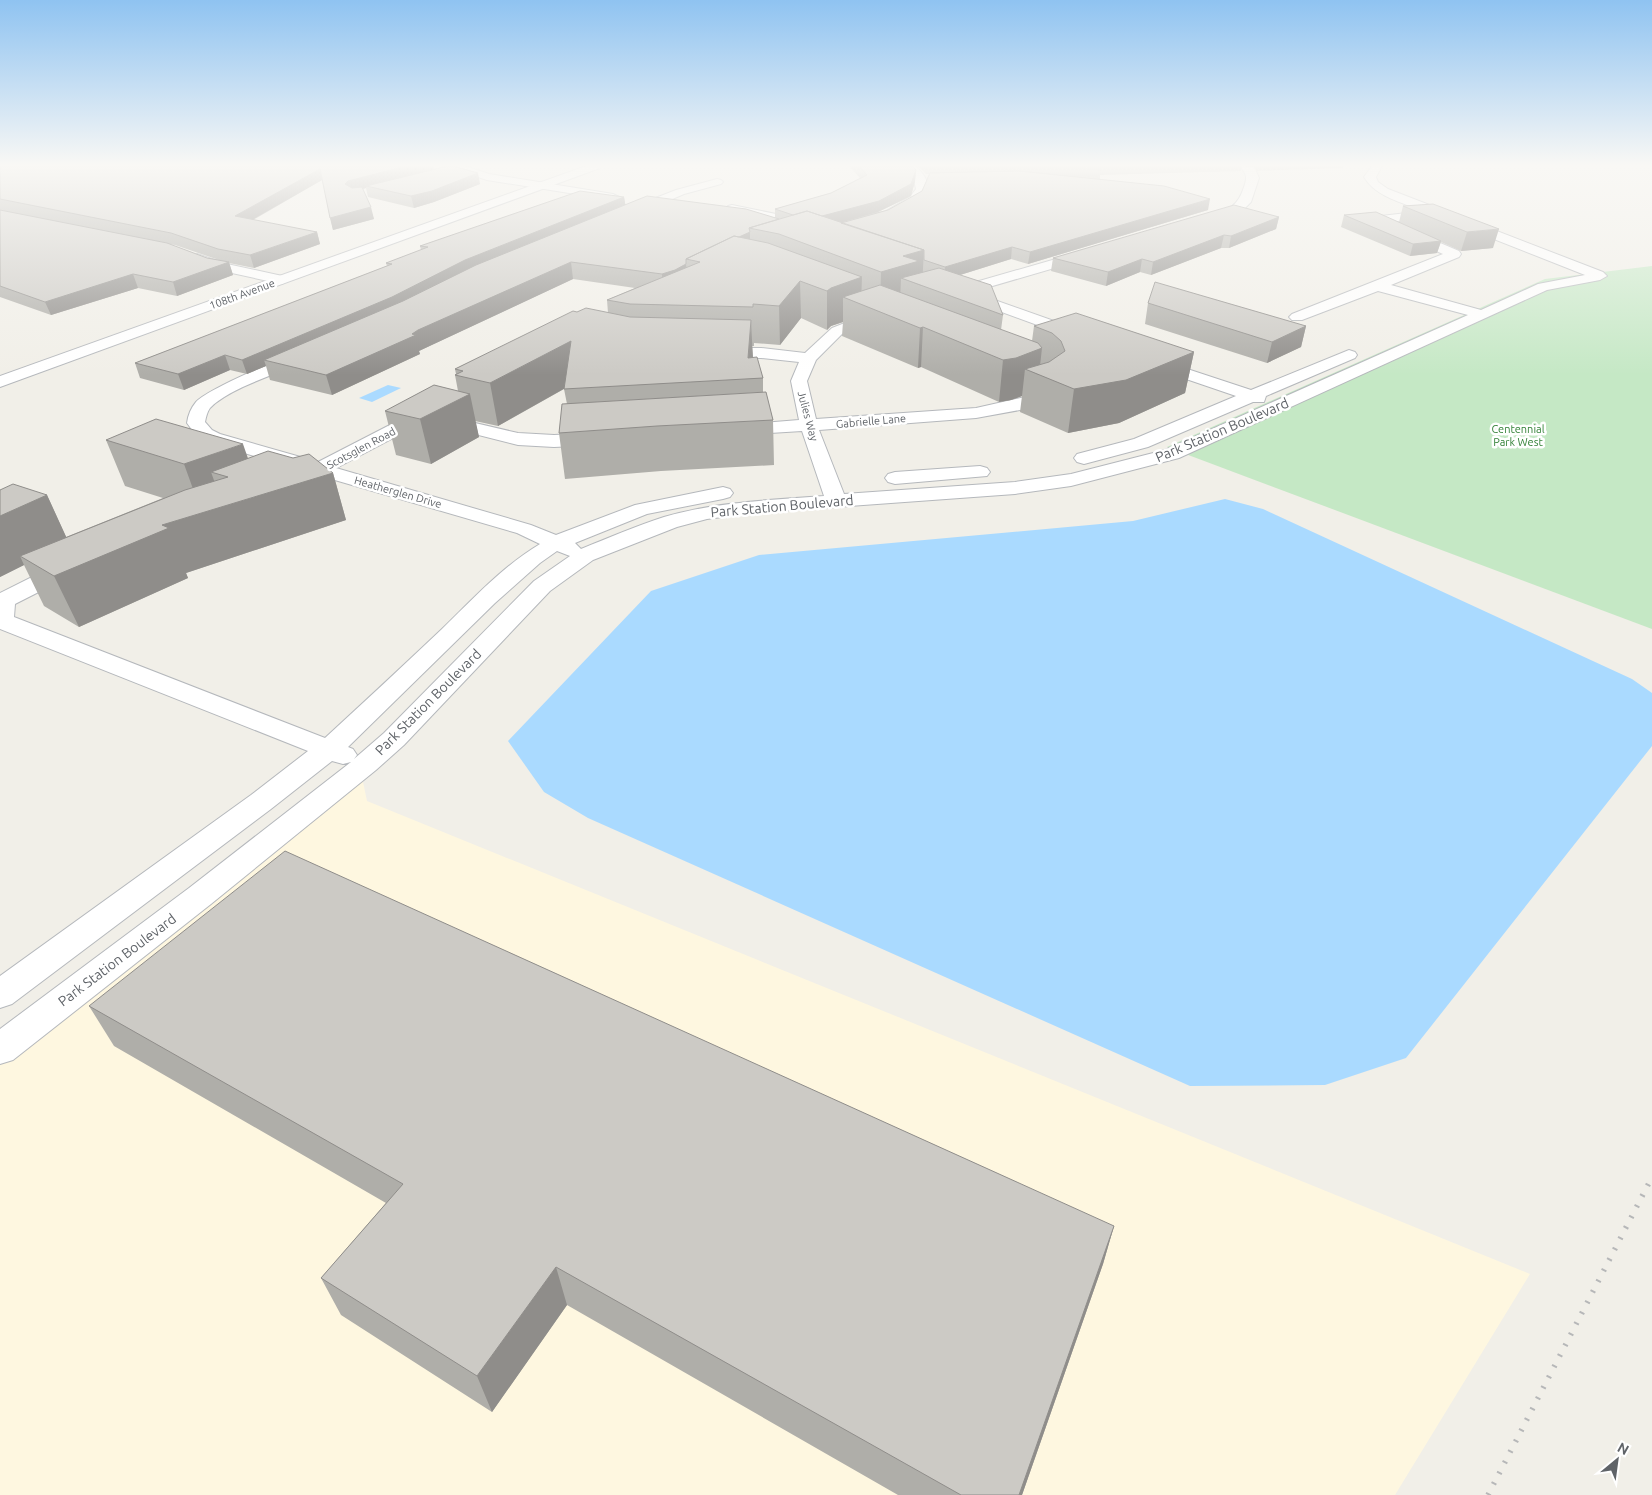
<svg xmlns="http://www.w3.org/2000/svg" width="1652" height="1495" font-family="Ubuntu,sans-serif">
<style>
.commercial{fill:#fef7e0}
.green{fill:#c5e8c5}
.water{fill:#aadaff}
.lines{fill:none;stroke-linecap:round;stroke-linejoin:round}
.minor-casing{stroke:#b5b8bc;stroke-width:2}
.tertiary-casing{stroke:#b5b8bc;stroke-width:2}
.minor{fill:#fff;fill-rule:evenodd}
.tertiary{fill:#fff;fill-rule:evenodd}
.rail{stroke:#b6b7b8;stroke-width:5.5;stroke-dasharray:2 10;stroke-linecap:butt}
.wall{fill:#afaea9;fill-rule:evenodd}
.shaded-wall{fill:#8f8d8a}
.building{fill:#cccac5;stroke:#8f8d8a}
.labels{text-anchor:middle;stroke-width:5;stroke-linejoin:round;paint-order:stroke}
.far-street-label{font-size:11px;fill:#5f6368;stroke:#fff}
.far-park-label{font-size:11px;fill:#348238;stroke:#fff}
.street-label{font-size:14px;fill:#5f6368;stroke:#fff}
</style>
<rect width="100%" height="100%" fill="#f1efe8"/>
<path class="commercial" d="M 362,777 L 367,801 L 1530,1274 L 1395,1495 L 0,1495 L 0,1058 Z"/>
<path class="green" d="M 1652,266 L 1652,629 L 1167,447 L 1545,279 Z"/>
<path class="water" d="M 388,385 L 401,388 L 372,402 L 359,398 Z
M 1225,499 L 1263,509 L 1632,679 L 1652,693 L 1652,746 L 1406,1058 L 1325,1085 L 1190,1086 L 588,818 L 544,792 L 508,741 L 651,591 L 759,555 L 1133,521 Z"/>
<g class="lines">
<defs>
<path id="minor" d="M 450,166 L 465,166 L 489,174 L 613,194 L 619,197 L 613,200 L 487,180 L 451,168 Z
M 904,166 L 915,166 C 920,170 925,176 927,182 C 932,198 899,220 886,217 L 884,214 L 886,211 L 910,197 L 916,189 L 913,176 Z
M 1240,166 L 1254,167 L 1259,178 L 1251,202 L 1241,212 L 1205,223 L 1201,222 L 1199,219 L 1201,216 C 1224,209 1236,212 1244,187 C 1248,176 1246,174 1240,166 Z
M 1372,166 L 1382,166 L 1376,177 L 1378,182 L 1388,189 L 1603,272 L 1607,276 L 1600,280 L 1547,290 L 1179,458 L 1071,486 L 1015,494 L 753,513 L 707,519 L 677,527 L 593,560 L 550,591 L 404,745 L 376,770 L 211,904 L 13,1060 L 0,1064 L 0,1029 L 189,888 L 351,762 L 343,764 L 332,761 L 271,809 L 12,1004 L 0,1008 L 0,976 L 251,795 L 308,751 L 0,629 L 0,593 L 60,563 L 68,561 L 76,563 L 79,568 L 76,573 L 15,604 L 14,617 L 325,738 C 364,702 403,666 442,629 C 473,599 503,566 540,544 L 517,533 L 321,476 C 310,482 299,491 286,487 L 283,483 L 286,479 L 302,470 L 206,442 L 198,438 L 187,423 C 188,415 191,408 196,402 C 208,389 292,351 308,355 L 310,358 L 308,361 C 282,372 229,388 210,408 C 207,412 206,417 205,422 L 212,430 L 220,434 L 318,462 L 417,411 L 423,410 L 429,411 L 432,415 L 429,419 L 336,468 L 531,525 L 556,535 L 635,505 L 723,487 L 730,489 L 733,493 L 730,497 L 723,499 L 647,514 L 575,543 L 581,549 C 608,538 636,526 664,517 C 716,502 770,500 824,496 L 802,431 L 736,435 L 730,434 L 727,430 L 730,426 L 736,425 L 799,420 L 791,381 L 799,362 L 761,358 L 716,358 L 710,356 L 708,353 L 710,350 L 716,348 L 761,348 L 805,353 L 832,328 L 878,310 L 883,312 L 886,315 L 883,318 L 842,334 L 816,360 L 807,381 L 816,419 L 976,408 L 1034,395 L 1040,391 L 1038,385 L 1041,381 L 1053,381 L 1058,392 L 1046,403 L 1031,408 L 976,418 L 819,430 L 844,494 L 1015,482 L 1071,474 L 1165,450 L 1468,315 L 1378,291 L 1302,320 L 1292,320 L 1289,317 L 1292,314 L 1443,254 L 1375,224 L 1373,221 L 1381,216 L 1424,211 C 1403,203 1376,197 1364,177 ZM 1438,217 L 1585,275 L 1538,284 L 1481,310 L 1391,285 L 1459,257 L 1461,254 L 1459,251 L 1391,222 ZM 557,551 L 570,556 L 534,581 L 384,733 L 354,759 L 357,755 L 353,749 L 348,747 L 495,603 L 540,563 Z
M 717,179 L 721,180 L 723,182 L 721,184 L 684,194 L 633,216 L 625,216 L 623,213 L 625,210 L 676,190 Z
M 732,205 L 776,214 L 815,227 L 817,230 L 811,234 L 769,220 L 728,212 L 726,209 L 728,206 Z
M 1087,250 L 1092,251 L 1094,254 L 1092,257 L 972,292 L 1085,332 L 1087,335 L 1085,338 L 1073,338 L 958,296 L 948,296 L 946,293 L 948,290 Z
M 197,254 L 227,264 L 287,277 L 289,280 L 282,284 L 218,270 L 192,261 L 190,258 Z
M 1349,350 L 1355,352 L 1357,355 L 1355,358 L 1266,396 L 1264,402 L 1253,402 L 1148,447 L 1084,464 L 1077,462 L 1074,458 L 1077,454 L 1134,439 L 1236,396 L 1148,366 L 1146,363 L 1148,360 L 1160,360 L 1251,390 Z
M 441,415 L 518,433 L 554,435 L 596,433 L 603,435 L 605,439 L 603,443 L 596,445 L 554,447 L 518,445 L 435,424 L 432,420 L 435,416 Z
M 980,466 L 987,468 L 990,472 L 987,476 L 895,484 L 888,482 L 885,478 L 888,474 L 895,472 Z"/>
<path id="tertiary" d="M 586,166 L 601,166 L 600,168 L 0,387 L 0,376 Z"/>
</defs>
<use href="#minor" class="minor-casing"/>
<use href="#tertiary" class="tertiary-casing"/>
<use href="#minor" class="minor"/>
<use href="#tertiary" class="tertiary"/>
<path class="rail" d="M 1488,1495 L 1652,1177"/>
</g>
<path class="wall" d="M 0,166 L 433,166 L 434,169 L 480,184 L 434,202 L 414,208 L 368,197 L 366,188 L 363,189 L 374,219 L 333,230 L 322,180 L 253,220 L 317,232 L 320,244 L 254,268 L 229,263 L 233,275 L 177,296 L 138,288 L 51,315 L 0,297 ZM 169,244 L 175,245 L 219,260 L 207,258 Z
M 849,166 L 912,166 L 916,170 L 915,181 L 911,196 L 878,212 L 888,210 L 922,191 L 929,174 L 926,174 L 918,166 L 1242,166 L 1241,171 L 1100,175 L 1100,180 L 1208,210 L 1028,264 L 1011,259 L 960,275 L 1003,315 L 1001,330 L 1032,341 L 1034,326 L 1194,352 L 1185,393 L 1119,423 L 1068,433 L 1020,412 L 1022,396 L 1011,400 L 999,402 L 921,367 L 918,368 L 842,336 L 843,322 L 831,326 L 827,330 L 801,318 L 780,345 L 754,343 L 754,346 L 752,346 L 753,357 L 763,378 L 763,392 L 773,420 L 774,465 L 661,471 L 565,479 L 559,433 L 567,404 L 564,389 L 498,426 L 475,421 L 479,437 L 431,464 L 396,455 L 385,411 L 458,391 L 455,375 L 456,374 L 455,369 L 577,312 L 608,313 L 607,300 L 635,288 L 573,279 L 423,349 L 419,351 L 420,354 L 332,395 L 270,380 L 266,366 L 247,374 L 230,370 L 184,390 L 140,378 L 135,363 L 387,266 L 386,263 L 421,250 L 420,246 L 624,197 L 625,204 L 775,218 L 775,209 L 831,193 L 860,178 Z
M 1253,166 L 1344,166 L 1343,168 L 1257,171 Z
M 1433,204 L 1493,248 L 1461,251 L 1441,242 L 1437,253 L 1410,256 L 1341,227 L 1344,215 L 1399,222 L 1403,206 Z
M 1279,217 L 1276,229 L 1229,248 L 1221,248 L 1151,275 L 1140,272 L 1106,286 L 1051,271 L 1053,258 Z
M 1148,303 L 1306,326 L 1301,347 L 1267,363 L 1145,324 Z
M 106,440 L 248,458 L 333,473 L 346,520 L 186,573 L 188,578 L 79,627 L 44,606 L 24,565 L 0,577 L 0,490 L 47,495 L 66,537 L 163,498 L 125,486 Z
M 89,1006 L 1114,1226 L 1103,1264 L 1022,1495 L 898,1495 L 567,1305 L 492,1412 L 341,1315 L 321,1278 L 386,1203 L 114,1046 Z"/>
<path class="shaded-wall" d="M 407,166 L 433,166 L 434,170 L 366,186 L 366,188 L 351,192 L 345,184 L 348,181 Z
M 320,169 L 322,180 L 238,228 L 235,216 Z
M 916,170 L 915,181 L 911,196 L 878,212 L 808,232 L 808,220 Z
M 478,173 L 480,184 L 434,202 L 414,208 L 411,196 Z
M 624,197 L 626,208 L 264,360 L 266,366 L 247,374 L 242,360 L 465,260 Z
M 1210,199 L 1208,210 L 1028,264 L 1030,252 Z
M 371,207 L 374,219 L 333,230 L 330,218 Z
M 1279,217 L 1276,229 L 1229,248 L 1231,236 Z
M 1499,229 L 1493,248 L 1461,251 L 1467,232 Z
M 317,232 L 320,244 L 254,268 L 250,255 Z
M 750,232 L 750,248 L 700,262 L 693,260 L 746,233 Z
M 1224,235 L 1221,248 L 1151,275 L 1153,262 Z
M 1441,241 L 1437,253 L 1410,256 L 1413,244 Z
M 1012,247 L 1011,259 L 944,280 L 945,267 Z
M 924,250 L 922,286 L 901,278 L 900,303 L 880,309 L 881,272 L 903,256 Z
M 1142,259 L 1140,272 L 1106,286 L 1108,272 Z
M 229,262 L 233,275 L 177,296 L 173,282 Z
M 571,262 L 573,279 L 419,351 L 420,354 L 332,395 L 326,375 L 418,330 Z
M 686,264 L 688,281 L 663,292 L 662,274 Z
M 133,274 L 138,288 L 51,315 L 45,302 Z
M 862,277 L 861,304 L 843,297 L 843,322 L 831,326 L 827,330 L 827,291 L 831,288 Z
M 800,281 L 801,318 L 780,345 L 779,306 Z
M 751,320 L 753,360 L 748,358 Z
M 1306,326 L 1301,347 L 1267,363 L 1272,342 Z
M 923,327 L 921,367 L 918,368 L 920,328 Z
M 571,341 L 576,382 L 498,426 L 490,383 Z
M 1042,348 L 1039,375 L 1025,369 L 1022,396 L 1011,400 L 999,402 L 1003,360 Z
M 1194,352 L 1185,393 L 1119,423 L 1068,433 L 1074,389 Z
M 225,355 L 230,370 L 184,390 L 178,374 Z
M 470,394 L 479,437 L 431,464 L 420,419 Z
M 243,444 L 259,490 L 228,477 L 211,472 L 222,503 L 201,511 L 184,464 Z
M 333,473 L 346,520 L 186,573 L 188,578 L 79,627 L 54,576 L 162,525 Z
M 47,495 L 69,543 L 20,556 L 24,565 L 0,577 L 0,516 Z
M 1114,1226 L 1103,1264 L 1022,1495 L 1019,1495 Z
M 556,1267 L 567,1305 L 492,1412 L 477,1376 Z"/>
<path class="building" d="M 0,166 L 407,166 L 348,181 L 345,184 L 352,188 L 362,187 L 371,207 L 330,218 L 320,169 L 235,216 L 317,232 L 250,255 L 218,249 L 171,233 L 0,199 Z
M 448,166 L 453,166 L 478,173 L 432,191 L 411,196 L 366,186 Z
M 859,166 L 912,166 L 916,170 L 911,184 L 879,201 L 822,216 L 807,211 L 793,215 L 775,209 L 831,193 L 867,175 Z
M 1062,166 L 1085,166 L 1101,170 Z
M 1019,171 L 1164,186 L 1210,199 L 1030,252 L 1012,247 L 945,267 L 924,260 L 924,250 L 841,223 L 888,210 L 922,191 L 930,173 Z
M 580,191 L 624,197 L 465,260 L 392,297 L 242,360 L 225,355 L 178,374 L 135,363 L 392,264 L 386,263 L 428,247 L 420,246 Z
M 647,196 L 746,209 L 779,219 L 749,228 L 750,232 L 739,237 L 734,236 L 686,259 L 686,264 L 675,270 L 662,274 L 571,262 L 418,330 L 412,334 L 416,335 L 326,375 L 264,360 L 403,301 L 476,265 Z
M 1433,204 L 1499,229 L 1467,232 L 1403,206 Z
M 1234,205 L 1279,217 L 1231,236 L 1224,235 L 1153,262 L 1142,259 L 1108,272 L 1053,258 Z
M 0,210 L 167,243 L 207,258 L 229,262 L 173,282 L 133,274 L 45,302 L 0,286 Z
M 807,211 L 924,250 L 903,256 L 919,261 L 881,272 L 779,234 L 749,228 Z
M 1376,212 L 1441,241 L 1413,244 L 1344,215 Z
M 734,236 L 768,243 L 862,277 L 831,288 L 827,291 L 800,281 L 779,306 L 753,304 L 753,307 L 630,304 L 607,300 L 700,262 L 686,259 Z
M 939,268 L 991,285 L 1003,315 L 901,278 Z
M 1155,282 L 1306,326 L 1272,342 L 1148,303 Z
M 880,285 L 1038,343 L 1042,348 L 1016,358 L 1003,360 L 923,327 L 920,328 L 843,297 Z
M 586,308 L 630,317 L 751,320 L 748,358 L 757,357 L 763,378 L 564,389 L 571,341 L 490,383 L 455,375 L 463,371 L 455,369 L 573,311 L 577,312 Z
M 1076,313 L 1194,352 L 1126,380 L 1074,389 L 1025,369 L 1049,362 L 1065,351 L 1061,341 L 1052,333 L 1034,326 Z
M 434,385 L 470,394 L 420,419 L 385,411 Z
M 766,392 L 773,420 L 657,426 L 559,433 L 562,404 Z
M 156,419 L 243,444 L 184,464 L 106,440 Z
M 268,451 L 293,458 L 309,454 L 333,473 L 162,525 L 169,528 L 54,576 L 20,556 L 185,490 L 228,477 L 211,472 Z
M 13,484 L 47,495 L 0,516 L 0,490 Z
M 285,851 L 1114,1226 L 1019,1495 L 961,1495 L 556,1267 L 477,1376 L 321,1278 L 403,1184 L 89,1006 Z"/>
<linearGradient id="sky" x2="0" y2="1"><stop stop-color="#8fc3f1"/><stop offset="0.44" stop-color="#f9f8f5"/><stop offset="1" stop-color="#f9f8f5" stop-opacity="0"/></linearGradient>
<rect width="1652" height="375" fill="url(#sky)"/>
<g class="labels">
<g class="far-street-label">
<text transform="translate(242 294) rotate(-20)" y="4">108th Avenue</text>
<text transform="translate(808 416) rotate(75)" y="4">Julies Way</text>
<text transform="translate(871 421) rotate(-5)" y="4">Gabrielle Lane</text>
<text transform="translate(361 448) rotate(-28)" y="4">Scotsglen Road</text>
<text transform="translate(398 492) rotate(16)" y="4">Heatherglen Drive</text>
</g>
<g class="far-park-label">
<text x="1518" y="433">Centennial<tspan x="1518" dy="13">Park West</tspan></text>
</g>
<g class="street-label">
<text transform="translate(1222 430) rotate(-23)" y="5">Park Station Boulevard</text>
<text transform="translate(782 506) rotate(-5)" y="5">Park Station Boulevard</text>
<text transform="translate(428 702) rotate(-45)" y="5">Park Station Boulevard</text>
<text transform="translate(117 960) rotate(-37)" y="5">Park Station Boulevard</text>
</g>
</g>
<g transform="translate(1617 1460) rotate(29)" stroke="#ffffff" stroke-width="4" paint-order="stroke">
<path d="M0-4L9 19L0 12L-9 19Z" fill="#5f6368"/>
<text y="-8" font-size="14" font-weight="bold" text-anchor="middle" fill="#5f6368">N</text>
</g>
</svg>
